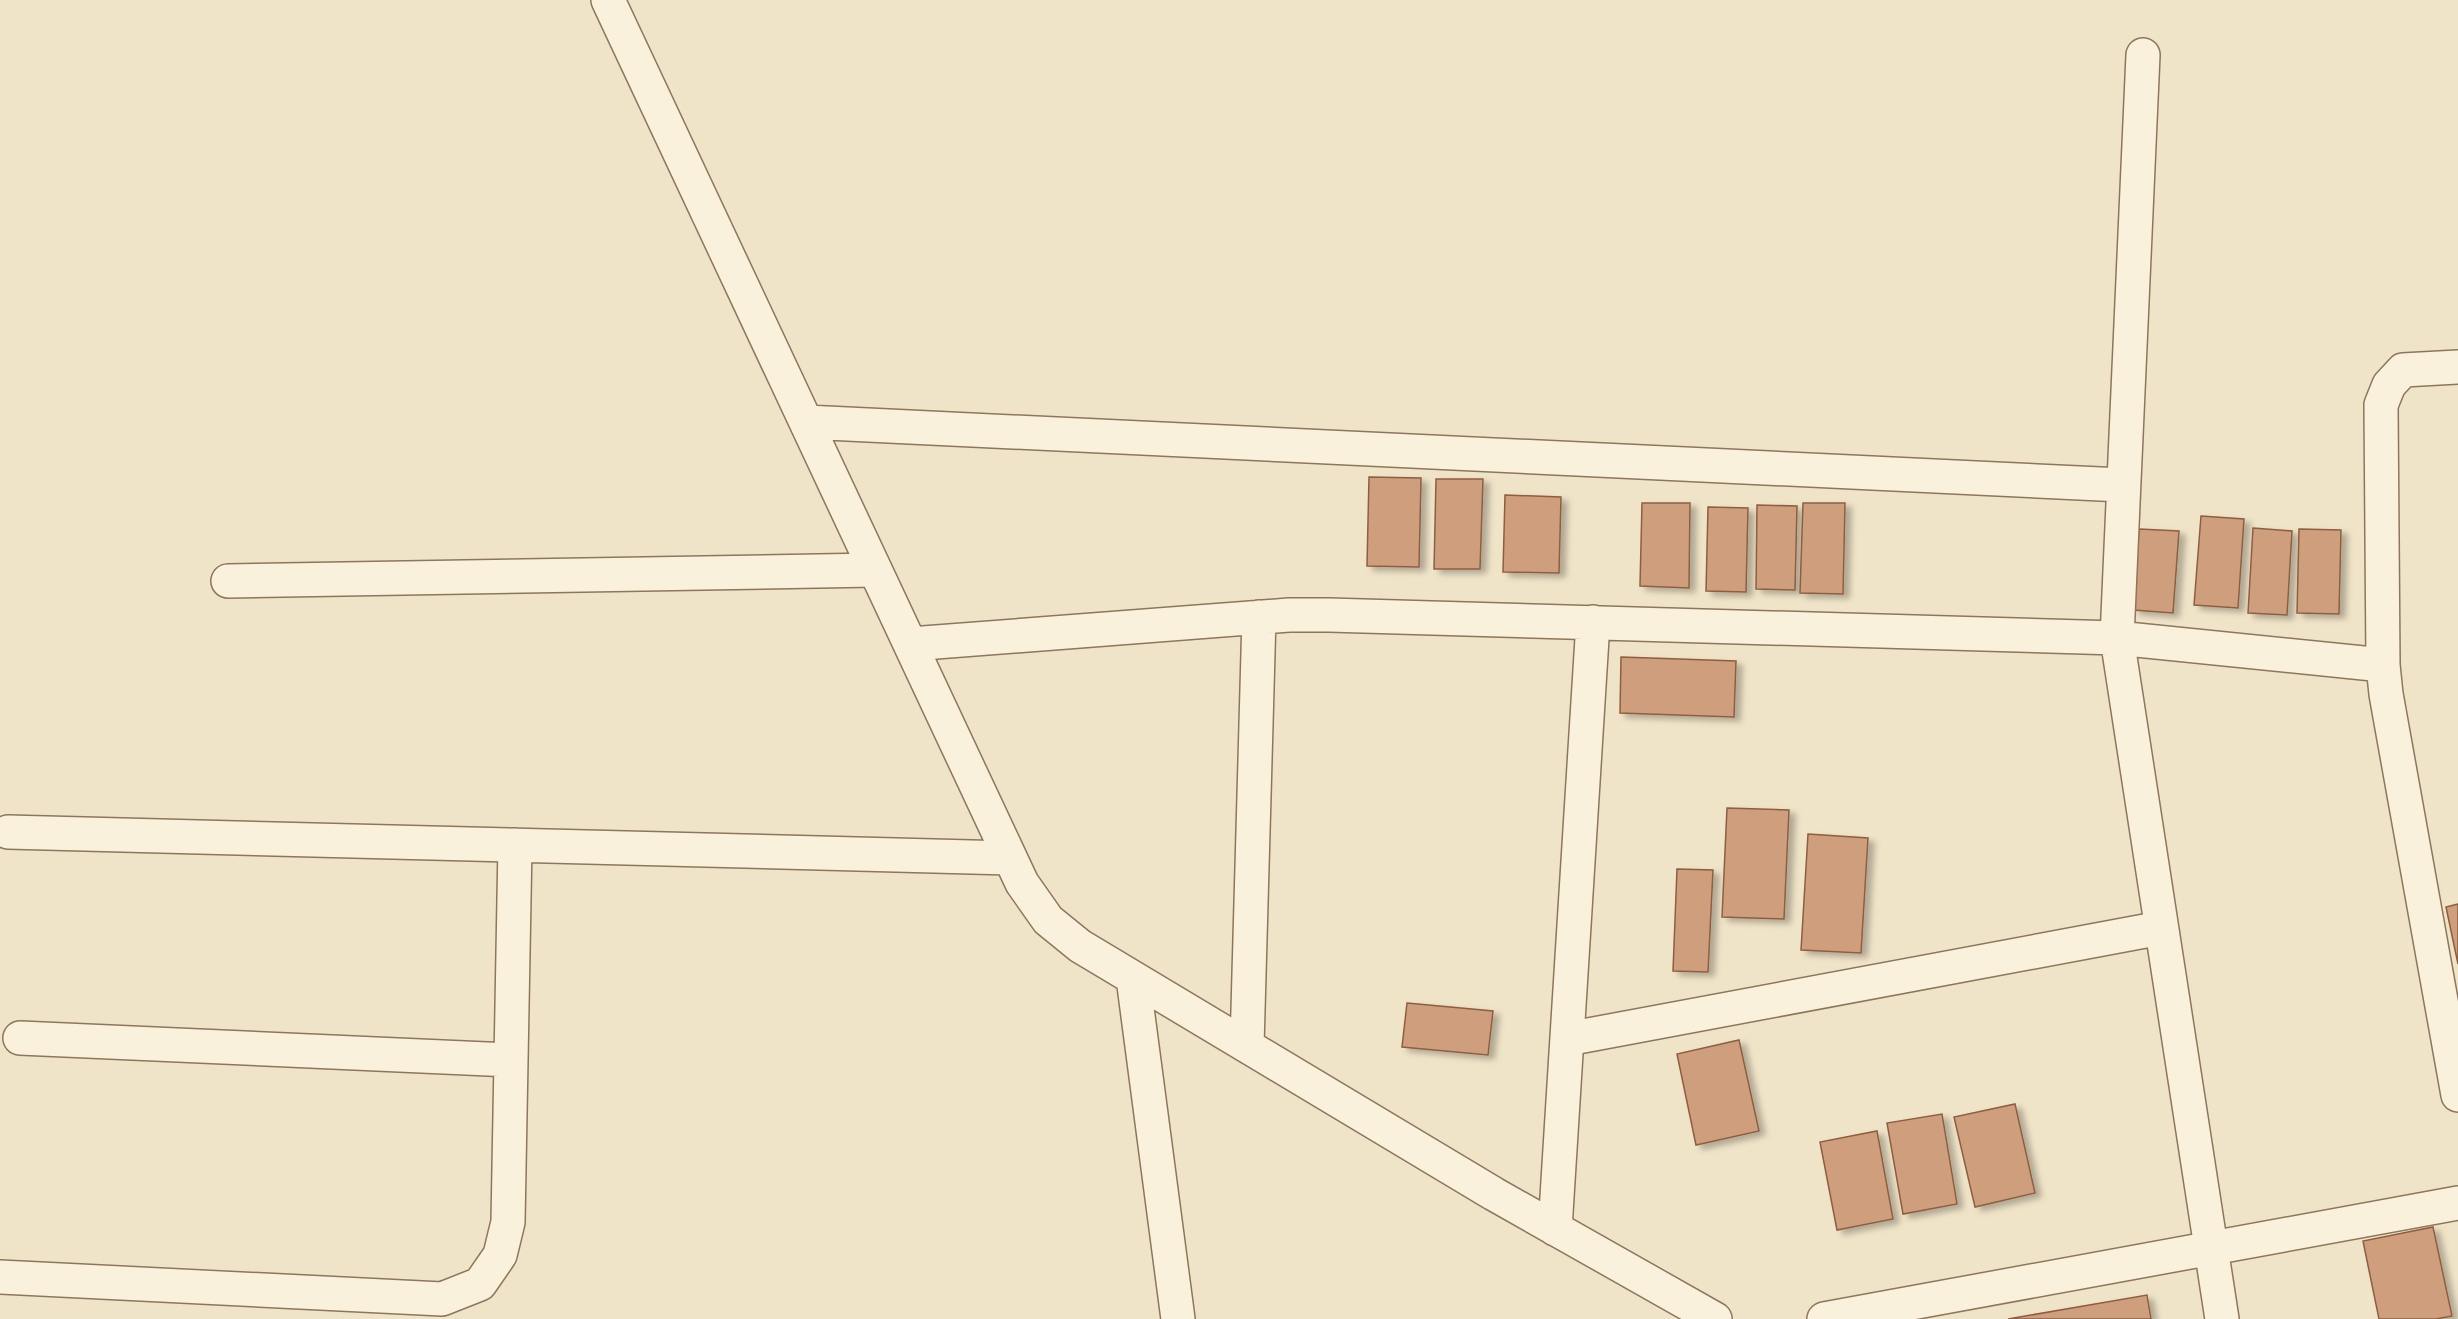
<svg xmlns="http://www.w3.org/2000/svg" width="2458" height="1319" font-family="Lora,serif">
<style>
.building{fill:#cf9f7d;stroke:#8d5f41;stroke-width:1.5;filter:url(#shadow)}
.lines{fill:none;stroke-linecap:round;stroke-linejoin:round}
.minor-casing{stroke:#8d765c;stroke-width:36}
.minor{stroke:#faf1dc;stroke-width:33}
</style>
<defs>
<filter id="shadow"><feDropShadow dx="6" dy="4" stdDeviation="3" flood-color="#0004"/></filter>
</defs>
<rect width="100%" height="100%" fill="#f0e4c8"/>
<path class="building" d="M 1369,477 L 1421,478 L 1419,567 L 1367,566 Z
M 1436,479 L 1483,479 L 1480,569 L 1434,569 Z
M 1505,495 L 1561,497 L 1559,573 L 1503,572 Z
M 1642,503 L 1690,503 L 1689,588 L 1640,586 Z
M 1803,503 L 1845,503 L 1843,594 L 1800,593 Z
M 1757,505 L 1797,506 L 1795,590 L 1756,589 Z
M 1708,507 L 1748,508 L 1746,592 L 1706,591 Z
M 2201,516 L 2244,519 L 2238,608 L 2194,605 Z
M 2253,528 L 2292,531 L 2287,615 L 2248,613 Z
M 2139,529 L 2179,531 L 2173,613 L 2133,610 Z
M 2299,529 L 2341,530 L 2339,614 L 2297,613 Z
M 1621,657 L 1736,661 L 1734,717 L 1620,713 Z
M 1727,808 L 1789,810 L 1784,919 L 1722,917 Z
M 1808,834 L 1868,838 L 1861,953 L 1801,950 Z
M 1677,869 L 1713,870 L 1708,972 L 1673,971 Z
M 2458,904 L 2458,964 L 2446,907 Z
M 1407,1003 L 1493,1011 L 1488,1055 L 1402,1047 Z
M 1739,1040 L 1759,1131 L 1696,1145 L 1677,1054 Z
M 2015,1104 L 2035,1193 L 1975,1207 L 1954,1117 Z
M 1942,1114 L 1957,1204 L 1903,1214 L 1887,1123 Z
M 1877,1131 L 1893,1219 L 1837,1230 L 1820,1142 Z
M 2433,1227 L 2452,1316 L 2436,1319 L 2379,1319 L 2363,1241 Z
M 2147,1295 L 2151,1319 L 2008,1319 Z"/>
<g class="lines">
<defs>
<path id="minor" d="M 608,0 L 1022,883 L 1048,920 L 1080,946 L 1494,1194 L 1715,1319
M 2143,55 L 2117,638 L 2222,1319
M 2458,367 L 2403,370 L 2389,385 L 2381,405 L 2383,665 L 2386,694 L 2458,1095
M 806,422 L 2122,485
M 228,581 L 875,570
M 910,644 L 1289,615 L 1329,615 L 2117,638 L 2383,665
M 8,832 L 1010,858
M 1133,978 L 1178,1319
M 20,1038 L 511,1060
M 1567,1039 L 2161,928
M 1247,1046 L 1259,617
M 1555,1229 L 1593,622
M 0,1277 L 442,1299 L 480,1284 L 500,1255 L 508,1222 L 515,845
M 1824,1319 L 2458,1203"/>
</defs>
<use href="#minor" class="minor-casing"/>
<use href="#minor" class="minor"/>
</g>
</svg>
